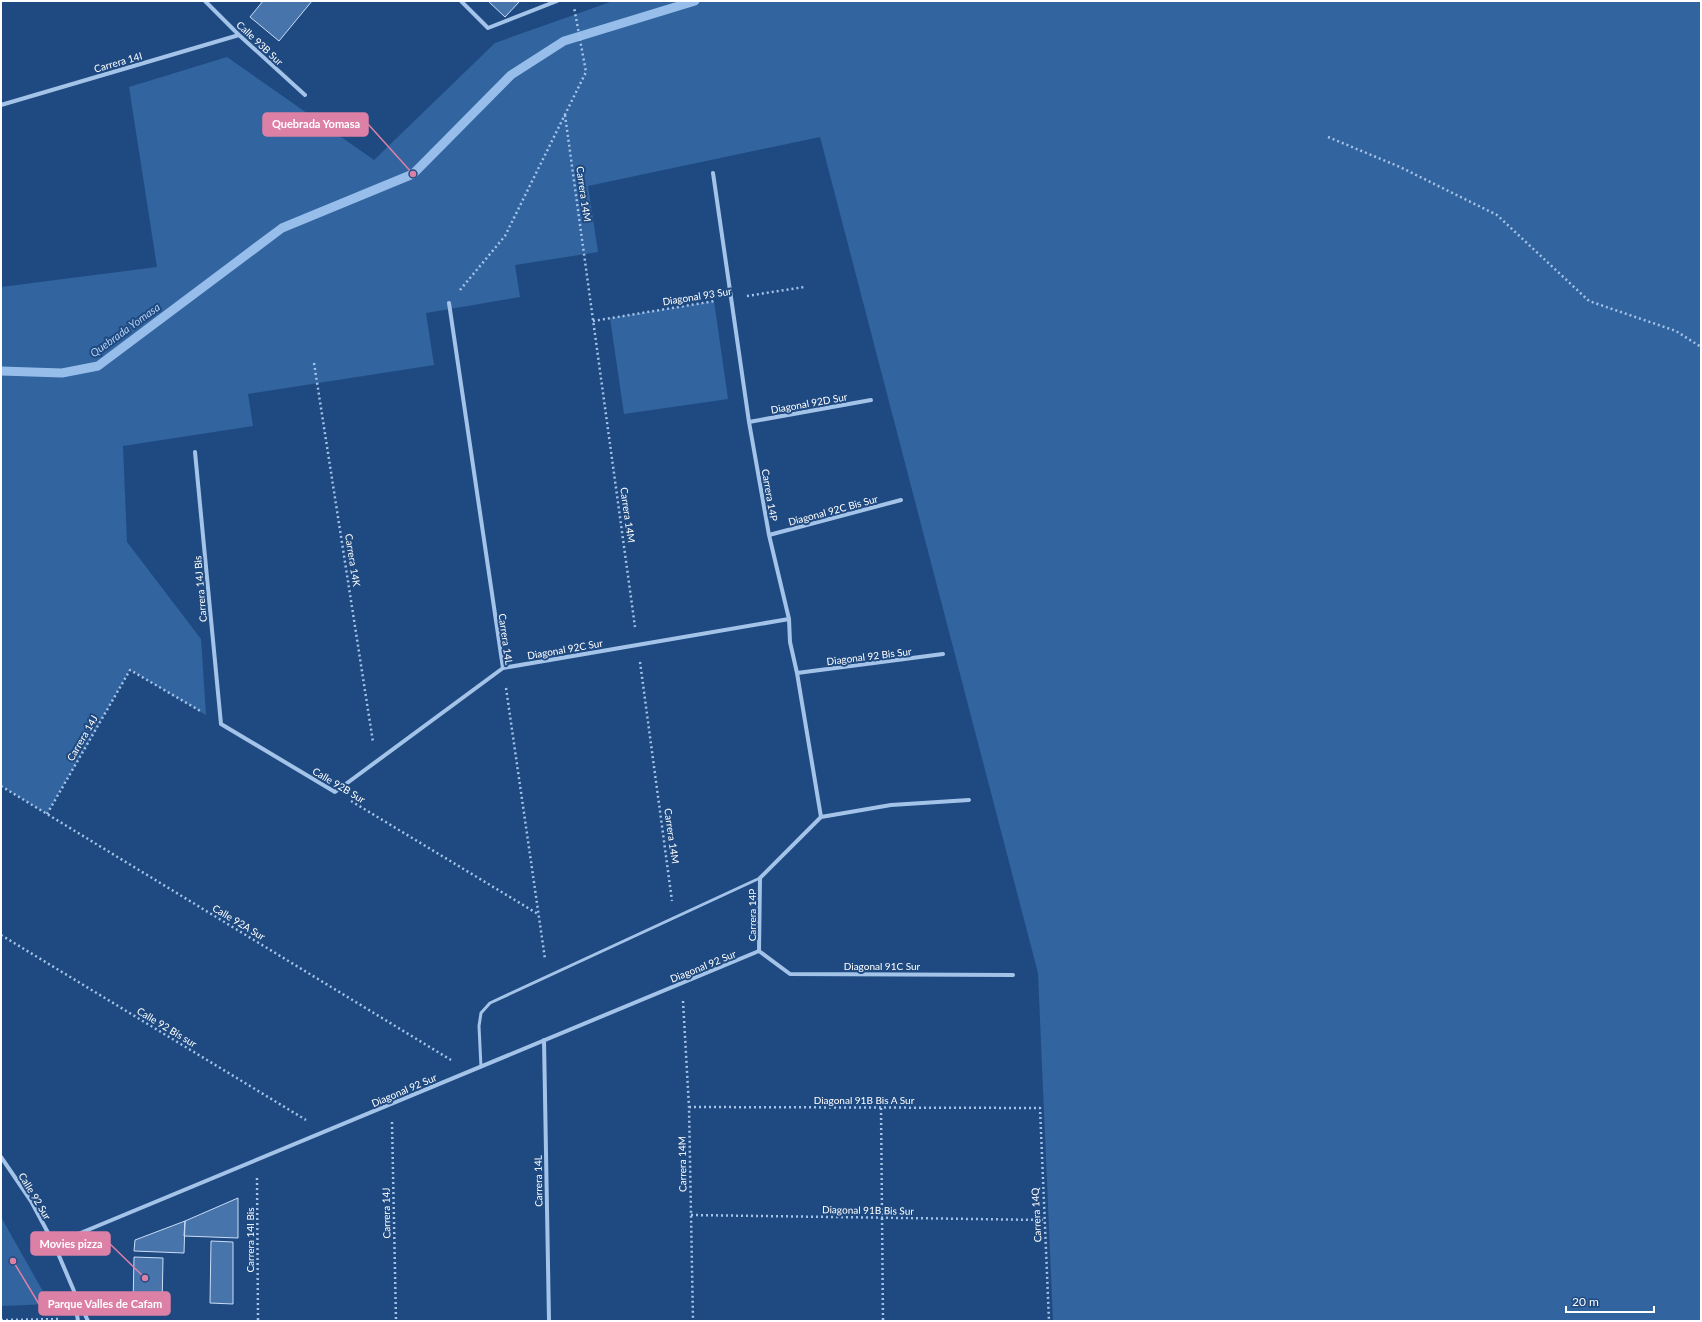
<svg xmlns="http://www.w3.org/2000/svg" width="1702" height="1322" font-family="Lato,sans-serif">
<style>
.green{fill:#32649f}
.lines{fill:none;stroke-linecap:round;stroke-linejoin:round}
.stream{stroke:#97beea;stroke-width:9}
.building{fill:#4774aa;stroke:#c8ddf7}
.path{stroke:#a4c3e9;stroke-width:2.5;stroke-dasharray:2 3;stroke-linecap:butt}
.service{stroke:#a4c3e9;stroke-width:3}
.minor{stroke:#a4c3e9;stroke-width:4}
.labels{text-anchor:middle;stroke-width:4;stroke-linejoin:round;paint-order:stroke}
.street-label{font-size:10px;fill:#fff;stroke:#1f4a81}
.water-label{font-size:11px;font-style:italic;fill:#afcdf0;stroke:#1f4a81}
.leader{fill:none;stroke:#dd80a5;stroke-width:1.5}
.callout-dot{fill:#dd80a5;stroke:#1f4a81;stroke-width:1.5}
.callout{fill:#dd80a5;stroke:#dd80a5;stroke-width:1.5}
.callout-label{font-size:11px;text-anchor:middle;font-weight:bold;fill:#fff}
</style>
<rect width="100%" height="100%" fill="#1f4a81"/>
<path class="green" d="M 613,1 L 1701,1 L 1701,1321 L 1053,1321 L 1038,973 L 820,137 L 588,186 L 598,252 L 515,265 L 520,297 L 426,313 L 434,365 L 248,394 L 253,426 L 123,446 L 127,542 L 201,639 L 206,715 L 130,670 L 47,814 L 1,786 L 1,287 L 157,267 L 129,87 L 227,57 L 374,160 L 495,43 Z
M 714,301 L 728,399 L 624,414 L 610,318 Z
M 1,1217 L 50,1304 L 1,1306 Z"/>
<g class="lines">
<path class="stream" d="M 1,371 L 62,373 L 98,366 L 282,228 L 413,174 L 511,75 L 564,41 L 695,1"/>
</g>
<path class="building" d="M 263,1 L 312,1 L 279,41 L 250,17 Z
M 488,1 L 520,1 L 505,17 Z
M 238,1198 L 238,1238 L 184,1236 L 185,1221 Z
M 185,1221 L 184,1253 L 134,1251 L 135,1240 Z
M 211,1241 L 233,1242 L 233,1304 L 210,1303 Z
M 134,1257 L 163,1258 L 162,1308 L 133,1308 Z"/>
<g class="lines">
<path class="path" d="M 565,115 L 635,627
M 1328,137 L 1400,167 L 1497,215 L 1589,301 L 1676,331 L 1701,347
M 460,290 L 505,236 L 586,72 L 574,7
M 747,296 L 804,287
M 593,321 L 715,301
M 314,363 L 373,742
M 640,662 L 672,901
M 506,688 L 545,959
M 1,786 L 451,1060
M 351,801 L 538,914
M 47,814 L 130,670 L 202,712
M 1,935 L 306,1120
M 683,1001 L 689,1107 L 693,1321
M 689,1107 L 1040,1108 L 1049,1321
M 881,1108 L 883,1321
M 392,1122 L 396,1321
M 257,1178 L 258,1321
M 691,1215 L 1044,1220
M 1,1320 L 61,1319"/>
<path class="service" d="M 481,1067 L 479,1026 L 481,1013 L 490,1003 L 760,878"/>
<path class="minor" d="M 205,1 L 239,35 L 305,95
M 461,1 L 488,28 L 557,1
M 1,105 L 239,35
M 713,173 L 749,422 L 769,535 L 789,619 L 790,642 L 797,673 L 821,817
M 449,303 L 503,668
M 749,422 L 871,400
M 195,452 L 221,724 L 335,792 L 503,668 L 789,619
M 769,535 L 901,500
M 797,673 L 943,654
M 759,951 L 760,878 L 821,817 L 891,805 L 969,800
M 759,951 L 790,974 L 1013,975
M 544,1040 L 549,1321
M 1,1157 L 31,1201 L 54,1244 L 74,1291 L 88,1321
M 54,1244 L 759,951
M 74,1296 L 78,1321"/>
</g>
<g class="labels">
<g class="street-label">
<text transform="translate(260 43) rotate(43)" y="4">Calle 93B Sur</text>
<text transform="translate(118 62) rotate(-16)" y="4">Carrera 14I</text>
<text transform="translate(584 194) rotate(82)" y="4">Carrera 14M</text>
<text transform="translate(697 296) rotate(-9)" y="4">Diagonal 93 Sur</text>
<text transform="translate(809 403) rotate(-10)" y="4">Diagonal 92D Sur</text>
<text transform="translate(770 495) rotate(80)" y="4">Carrera 14P</text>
<text transform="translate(833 510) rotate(-15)" y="4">Diagonal 92C Bis Sur</text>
<text transform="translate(628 515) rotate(82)" y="4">Carrera 14M</text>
<text transform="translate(353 560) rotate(81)" y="4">Carrera 14K</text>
<text transform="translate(200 589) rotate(-95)" y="4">Carrera 14J Bis</text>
<text transform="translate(506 639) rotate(82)" y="4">Carrera 14L</text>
<text transform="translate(565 649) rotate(-10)" y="4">Diagonal 92C Sur</text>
<text transform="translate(869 656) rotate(-7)" y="4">Diagonal 92 Bis Sur</text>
<text transform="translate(82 738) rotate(-60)" y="4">Carrera 14J</text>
<text transform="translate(339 785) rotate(31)" y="4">Calle 92B Sur</text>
<text transform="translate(672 836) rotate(82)" y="4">Carrera 14M</text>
<text transform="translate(752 915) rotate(-90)" y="4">Carrera 14P</text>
<text transform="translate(239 922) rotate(31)" y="4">Calle 92A Sur</text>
<text transform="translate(703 966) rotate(-22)" y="4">Diagonal 92 Sur</text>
<text x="882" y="970">Diagonal 91C Sur</text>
<text transform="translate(167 1027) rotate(31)" y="4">Calle 92 Bis sur</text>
<text transform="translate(404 1090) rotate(-23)" y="4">Diagonal 92 Sur</text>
<text x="864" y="1104">Diagonal 91B Bis A Sur</text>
<text transform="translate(682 1164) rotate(-91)" y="4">Carrera 14M</text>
<text transform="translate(538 1181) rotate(-91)" y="4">Carrera 14L</text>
<text transform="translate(35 1196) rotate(59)" y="4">Calle 92 Sur</text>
<text transform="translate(868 1210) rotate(1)" y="4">Diagonal 91B Bis Sur</text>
<text transform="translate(386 1213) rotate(-91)" y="4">Carrera 14J</text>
<text transform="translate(1036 1215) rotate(-93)" y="4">Carrera 14Q</text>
<text transform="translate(250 1240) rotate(-90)" y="4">Carrera 14I Bis</text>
</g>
<g class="water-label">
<text transform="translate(125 330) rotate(-36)" y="4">Quebrada Yomasa</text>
</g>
</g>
<path class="leader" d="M413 174L368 124M145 1278L110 1244M13 1261L39 1304"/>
<g class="callout-dot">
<circle cx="413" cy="174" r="4"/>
<circle cx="145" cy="1278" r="4"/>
<circle cx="13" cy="1261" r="4"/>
</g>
<g class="callout">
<rect x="263" y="113" width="105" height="23" rx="4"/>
<rect x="31" y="1232" width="79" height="23" rx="4"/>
<rect x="39" y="1292" width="131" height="23" rx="4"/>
</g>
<g class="callout-label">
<text x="316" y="128">Quebrada Yomasa</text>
<text x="71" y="1248">Movies pizza</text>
<text x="105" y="1308">Parque Valles de Cafam</text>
</g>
<rect width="1702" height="1322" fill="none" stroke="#ffffff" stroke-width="4"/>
<path d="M1566 1306v6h88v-6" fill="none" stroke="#ffffff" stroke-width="2"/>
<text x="1572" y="1306" font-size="12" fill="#ffffff" stroke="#1f4a81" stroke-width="3" paint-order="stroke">20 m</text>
</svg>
